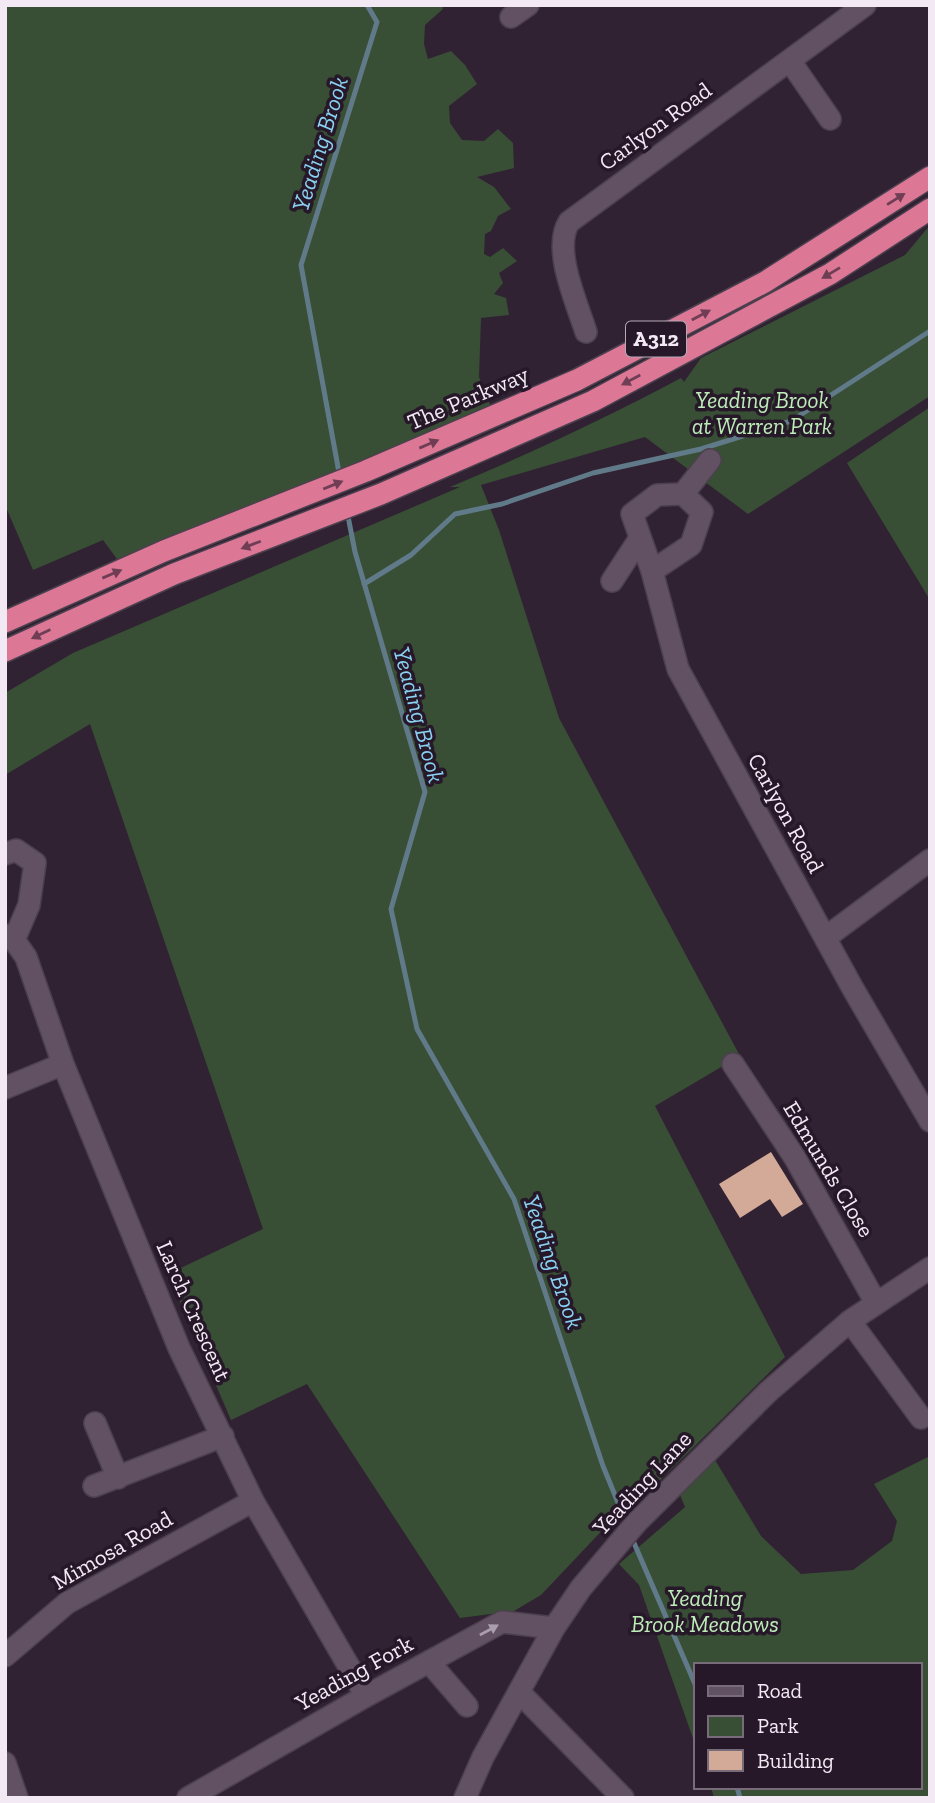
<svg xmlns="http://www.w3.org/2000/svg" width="935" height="1803" font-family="'Zilla Slab',serif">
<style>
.green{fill:#384f36}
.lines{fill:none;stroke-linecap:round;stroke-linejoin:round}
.stream{stroke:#617a8a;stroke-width:5}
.building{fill:#d3a997}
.minor-casing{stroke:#4d404e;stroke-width:24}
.highway-casing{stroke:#4d404e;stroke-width:24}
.minor{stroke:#615163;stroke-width:21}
.highway{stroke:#dc7796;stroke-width:21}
.oneway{fill:#6f3e54}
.oneway2{fill:#aa9dac}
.labels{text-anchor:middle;stroke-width:7;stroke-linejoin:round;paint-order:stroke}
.shield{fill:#261828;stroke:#b6aab7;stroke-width:2}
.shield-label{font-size:21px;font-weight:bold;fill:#f3e9f4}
.street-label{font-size:23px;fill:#f3e9f4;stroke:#261828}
.park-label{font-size:23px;font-style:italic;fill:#bdecb8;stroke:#261828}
.water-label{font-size:24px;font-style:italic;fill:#8ad1f2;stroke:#261828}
</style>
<rect width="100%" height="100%" fill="#302232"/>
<path class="green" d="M 5,5 L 442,5 L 443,9 L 425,25 L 424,44 L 428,59 L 451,51 L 465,65 L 477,84 L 449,106 L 450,123 L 462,140 L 484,141 L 498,129 L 513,143 L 514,168 L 477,177 L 494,187 L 511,209 L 498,216 L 491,231 L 485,234 L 484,254 L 490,257 L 503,248 L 517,261 L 499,273 L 503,283 L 494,294 L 506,298 L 509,315 L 481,318 L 479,377 L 493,412 L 117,559 L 103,540 L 33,570 L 5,505 Z
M 930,225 L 930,396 L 748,514 L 645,437 L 481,485 L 499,530 L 559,718 L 740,1056 L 655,1106 L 785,1357 L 636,1504 L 611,1521 L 541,1595 L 514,1611 L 460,1618 L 307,1384 L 231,1420 L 168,1274 L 263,1229 L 90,724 L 5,775 L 5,693 L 73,653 L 460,487 L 450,487 C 529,454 606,418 681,378 L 684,382 L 701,358 L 905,255 Z
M 930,407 L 930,600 L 847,463 Z
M 709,1450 L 761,1536 L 801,1574 L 853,1570 L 892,1541 L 897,1521 L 874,1484 L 930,1456 L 930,1798 L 714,1798 L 711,1787 L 919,1787 L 919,1665 L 695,1665 L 695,1744 L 639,1585 L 619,1564 L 685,1507 L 677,1488 Z"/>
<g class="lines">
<path class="stream" d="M 340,478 L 301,265 L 377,22 L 367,5
M 347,511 L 355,552 L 425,792 L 391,909 L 417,1029 L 514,1199 L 603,1466 L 628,1527
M 364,584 L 411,555 L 455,514 L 502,504 L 593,473 L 701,449 L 791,421 L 930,331
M 631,1536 L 695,1684
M 737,1787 L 740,1798"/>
</g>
<path class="building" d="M 771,1152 L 803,1204 L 782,1217 L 770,1199 L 740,1218 L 719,1184 Z"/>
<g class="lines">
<defs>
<path id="minor" d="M 511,17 L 528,5
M 790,61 L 830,119
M 586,332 C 577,303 552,249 569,222 L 865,5
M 683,494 L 710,460
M 652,571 L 691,545 L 702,512 L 683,494 L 657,495 L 632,514 L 652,571 L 678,669 L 852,987 L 930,1121
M 612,581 L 640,538
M 5,854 L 16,850 L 35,863 L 29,905 L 14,940
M 5,935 L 14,940 L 26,957 L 63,1064 L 179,1348 L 253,1501 L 366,1696
M 825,938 L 930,860
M 733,1064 L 795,1158 L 876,1303
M 5,1088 L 63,1064
M 850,1321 L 921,1418
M 95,1423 L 118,1478
M 94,1486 L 223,1436
M 5,1656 L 67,1603 L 253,1501
M 429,1662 L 467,1706
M 519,1692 L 623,1798
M 5,1763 L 17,1798
M 188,1798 L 366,1696 L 502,1622 L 554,1628
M 465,1798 L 483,1757 L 554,1628 L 581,1588 L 637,1522 L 768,1392 L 850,1321 L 930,1268"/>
<path id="highway" d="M 5,622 L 164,551 L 366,471 L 577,380 L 765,282 L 930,177
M 5,651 L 174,574 L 381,494 L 593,401 L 830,274 L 930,209"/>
</defs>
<use href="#minor" class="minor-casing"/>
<use href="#highway" class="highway-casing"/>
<use href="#minor" class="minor"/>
<use href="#highway" class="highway"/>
</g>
<defs><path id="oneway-solid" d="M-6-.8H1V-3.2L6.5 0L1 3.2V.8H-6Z" transform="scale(1.75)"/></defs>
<g class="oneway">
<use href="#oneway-solid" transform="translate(896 199) rotate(-32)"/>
<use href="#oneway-solid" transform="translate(831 273) rotate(149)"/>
<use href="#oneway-solid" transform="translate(701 315) rotate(-28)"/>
<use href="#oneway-solid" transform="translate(631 380) rotate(152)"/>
<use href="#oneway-solid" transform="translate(429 444) rotate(-23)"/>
<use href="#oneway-solid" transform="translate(333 485) rotate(-22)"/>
<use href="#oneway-solid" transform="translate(251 545) rotate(159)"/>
<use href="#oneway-solid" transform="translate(112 574) rotate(-23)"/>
<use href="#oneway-solid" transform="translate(41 634) rotate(154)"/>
</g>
<use class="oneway2" href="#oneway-solid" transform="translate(489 1630) rotate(-29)"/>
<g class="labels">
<rect class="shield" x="626" y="321.5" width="60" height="35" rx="5"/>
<g class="shield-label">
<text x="656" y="346">A312</text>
</g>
<g class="street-label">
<text transform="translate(655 126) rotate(-36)" y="8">Carlyon Road</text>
<text transform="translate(468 398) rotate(-23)" y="8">The Parkway</text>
<text transform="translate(786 813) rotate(61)" y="8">Carlyon Road</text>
<text transform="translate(829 1169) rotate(59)" y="8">Edmunds Close</text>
<text transform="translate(194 1311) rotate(66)" y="8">Larch Crescent</text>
<text transform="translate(642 1483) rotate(-47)" y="8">Yeading Lane</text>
<text transform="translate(112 1550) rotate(-30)" y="8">Mimosa Road</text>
<text transform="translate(354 1673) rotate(-29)" y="8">Yeading Fork</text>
</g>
<g class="park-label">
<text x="762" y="408">Yeading Brook<tspan x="762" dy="26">at Warren Park</tspan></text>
<text x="705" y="1606">Yeading<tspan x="705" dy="26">Brook Meadows</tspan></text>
</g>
<g class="water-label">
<text transform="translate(320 144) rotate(-73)" y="8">Yeading Brook</text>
<text transform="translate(419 715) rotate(75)" y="8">Yeading Brook</text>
<text transform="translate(553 1262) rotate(71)" y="8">Yeading Brook</text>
</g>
</g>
<rect width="935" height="1803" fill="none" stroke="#f3e9f4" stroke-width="14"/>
<rect x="694" y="1663" width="228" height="126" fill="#261828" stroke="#786c7a" stroke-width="2"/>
<rect x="708" y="1686" width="35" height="10" fill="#615163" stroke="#786c7a" stroke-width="2"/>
<text x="757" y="1698" font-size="21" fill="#f3e9f4">Road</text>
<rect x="708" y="1716" width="35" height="21" fill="#384f36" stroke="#786c7a" stroke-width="2"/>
<text x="757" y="1733" font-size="21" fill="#f3e9f4">Park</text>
<rect x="708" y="1750" width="35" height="21" fill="#d3a997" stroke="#786c7a" stroke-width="2"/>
<text x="757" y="1768" font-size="21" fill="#f3e9f4">Building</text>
</svg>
